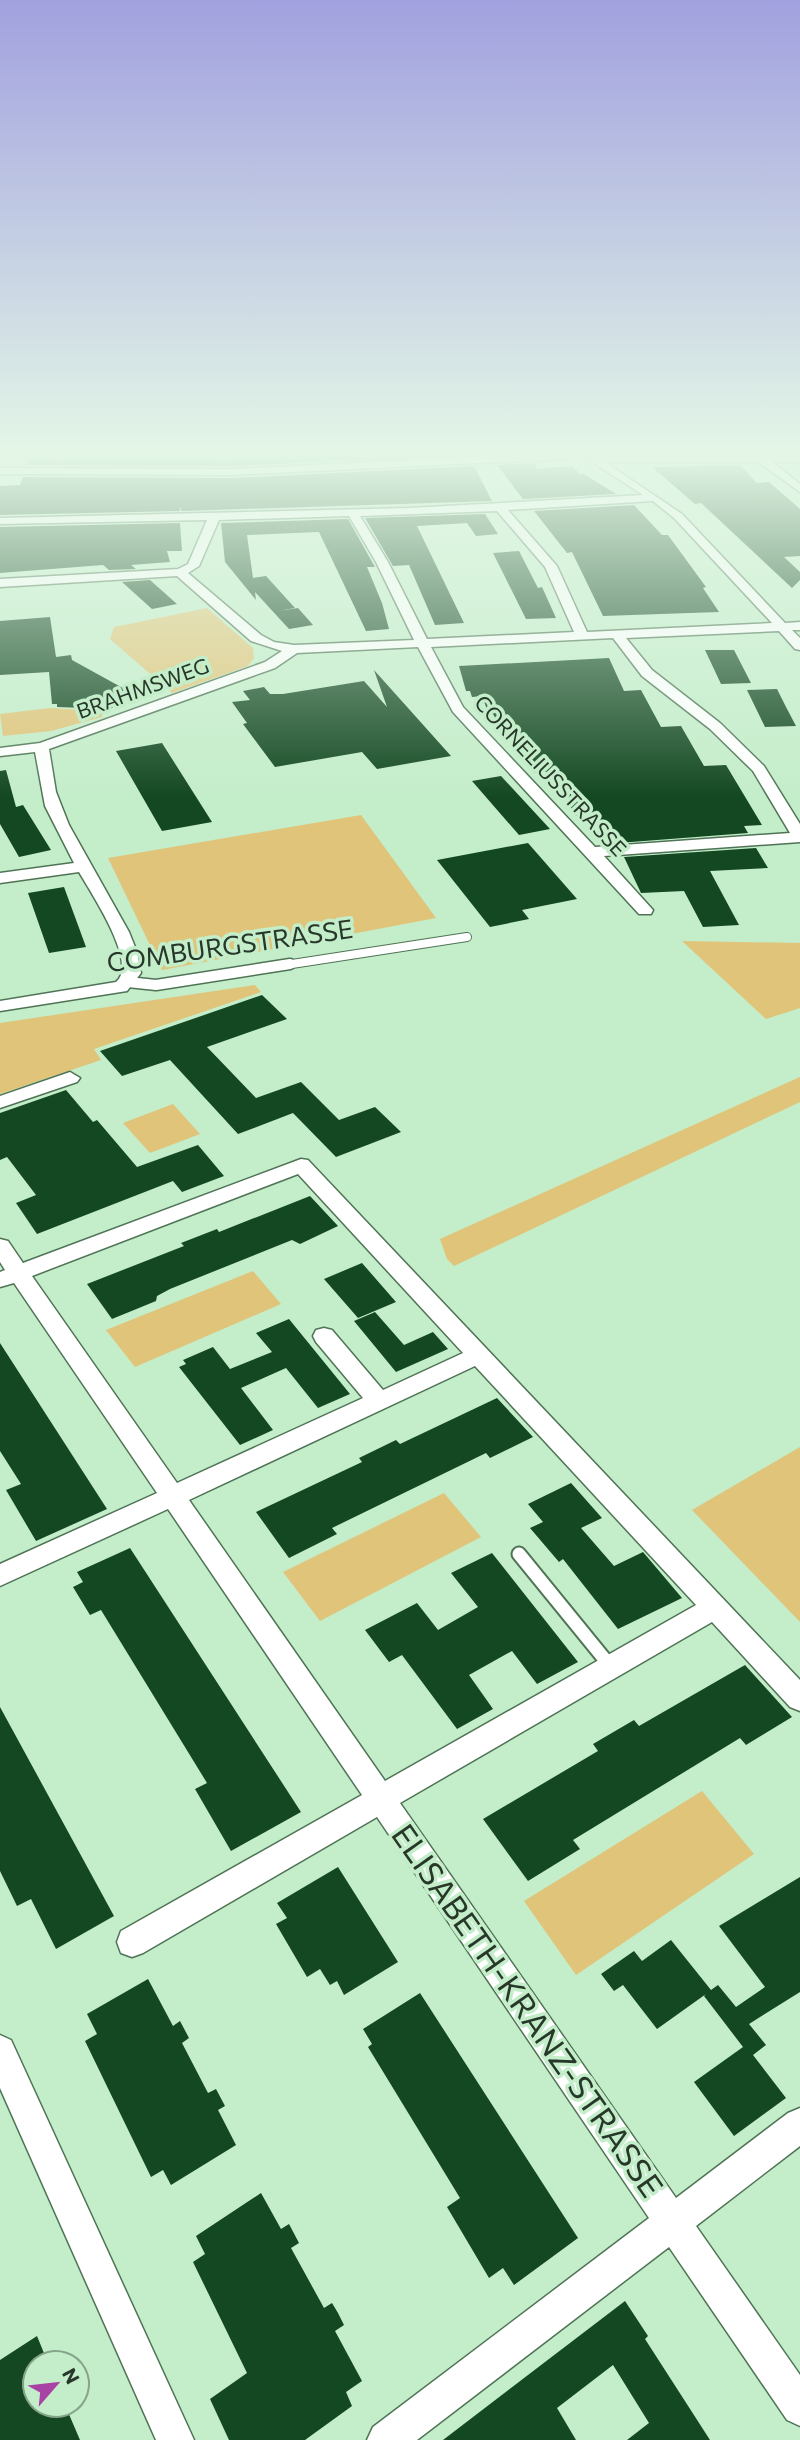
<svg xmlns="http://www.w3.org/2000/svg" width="800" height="2440" font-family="Commissioner,sans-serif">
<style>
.green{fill:#e0c479}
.building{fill:#134822}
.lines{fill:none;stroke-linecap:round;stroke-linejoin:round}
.lane-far2-casing{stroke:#4f7455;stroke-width:10}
.lane-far1-casing{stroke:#4f7455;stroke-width:13}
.lane-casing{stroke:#4f7455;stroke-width:17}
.street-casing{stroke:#4f7455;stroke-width:3}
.lane-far2{stroke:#fff;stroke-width:8}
.lane-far1{stroke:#fff;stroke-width:10}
.lane{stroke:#fff;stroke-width:13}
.street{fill:#fff;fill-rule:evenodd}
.labels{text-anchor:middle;stroke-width:7;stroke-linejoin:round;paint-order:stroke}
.far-street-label{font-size:21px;fill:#273729;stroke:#c4edca}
.street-label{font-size:26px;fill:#273729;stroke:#c4edca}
.near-street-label{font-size:32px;fill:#273729;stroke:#c4edca}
</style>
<rect width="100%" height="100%" fill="#c4edca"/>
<path class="green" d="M 207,608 L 253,648 L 254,658 L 248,666 L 172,693 L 110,639 L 114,627 Z
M 50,708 L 103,711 L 102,717 L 51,731 L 3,736 L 0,714 Z
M 361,815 L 436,918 L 162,970 L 108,858 Z
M 682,941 L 800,943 L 800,1008 L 766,1019 Z
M 255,985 L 261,992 L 94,1049 L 101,1060 L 0,1094 L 0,1023 Z
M 800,1077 L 800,1102 L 454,1266 L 447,1259 L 440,1239 Z
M 173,1104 L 200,1134 L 150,1153 L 123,1123 Z
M 253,1271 L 281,1304 L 135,1367 L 106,1330 Z
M 800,1447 L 800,1622 L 692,1510 Z
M 444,1493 L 481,1537 L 320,1621 L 283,1572 Z
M 702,1791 L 754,1854 L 576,1975 L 524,1901 Z"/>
<path class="building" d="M 29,456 L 52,456 L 51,460 L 108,456 L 213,457 L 214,460 L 279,456 L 434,456 L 232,466 L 26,465 Z
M 536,463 L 536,469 L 572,466 L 580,474 L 584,474 L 616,494 L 523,499 L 497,465 Z
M 740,465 L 757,483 L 769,482 L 800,509 L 800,556 L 784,557 L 800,572 L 800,580 L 792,588 L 701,503 L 695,504 L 652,467 Z
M 474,466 L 492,501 L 182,511 L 179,507 L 180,511 L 0,515 L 0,486 L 20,485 L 23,477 L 232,478 Z
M 634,505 L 662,535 L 668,535 L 706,587 L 703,588 L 719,612 L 603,616 L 572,552 L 567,553 L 534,511 Z
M 485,514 L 498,534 L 476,536 L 467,523 L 417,526 L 464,623 L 435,625 L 409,565 L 393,566 L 365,518 Z
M 348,519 L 375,567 L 367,567 L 382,603 L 389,629 L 366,631 L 319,532 L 247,535 L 253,578 L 266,576 L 295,608 L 278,611 L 298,608 L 313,625 L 289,629 L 255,592 L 256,600 L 225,562 L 221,523 Z
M 180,523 L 182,551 L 167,551 L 170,562 L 131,565 L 136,569 L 109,570 L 103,565 L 0,573 L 0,527 Z
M 519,551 L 538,588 L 542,587 L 556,618 L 526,619 L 493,553 Z
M 150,580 L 177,604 L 152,609 L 122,582 Z
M 50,617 L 56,657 L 71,655 L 72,660 L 130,692 L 111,709 L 57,707 L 57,704 L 52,704 L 49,672 L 0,675 L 0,621 Z
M 705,650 L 734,650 L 751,683 L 721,684 Z
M 609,658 L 624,691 L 641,690 L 661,727 L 681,726 L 704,766 L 726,765 L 762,825 L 744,826 L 748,833 L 618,843 L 615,837 L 605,838 L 594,815 L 574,816 L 556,771 L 534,773 L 517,733 L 504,734 L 493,714 L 489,715 L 482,696 L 472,697 L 470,691 L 466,691 L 459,666 Z
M 374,670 L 451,756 L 377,769 L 362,752 L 275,767 L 243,724 L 247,723 L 232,702 L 250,700 L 243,691 L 264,687 L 270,694 L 283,694 L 364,681 L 387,707 Z
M 777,689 L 786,707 L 796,726 L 765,727 L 747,690 Z
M 162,743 L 212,822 L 162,831 L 116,751 Z
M 6,770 L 16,807 L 23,805 L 51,850 L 19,857 L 0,824 L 0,771 Z
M 501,776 L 550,829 L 519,835 L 472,781 Z
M 528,843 L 577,899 L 522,910 L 529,919 L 490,927 L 437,860 Z
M 756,848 L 768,868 L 710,871 L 739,925 L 703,927 L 684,891 L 641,893 L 624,857 Z
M 64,887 L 86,947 L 49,953 L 28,893 Z
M 262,995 L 287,1019 L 207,1047 L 256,1098 L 301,1082 L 339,1120 L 375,1107 L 401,1132 L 336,1157 L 293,1113 L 238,1134 L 170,1060 L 122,1076 L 100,1051 Z
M 66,1090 L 93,1122 L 97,1120 L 137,1167 L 198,1145 L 224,1176 L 182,1192 L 173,1181 L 37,1234 L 16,1203 L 36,1195 L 7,1157 L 0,1160 L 0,1113 Z
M 310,1196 L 338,1226 L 300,1244 L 292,1240 L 170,1289 L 157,1296 L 156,1301 L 112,1319 L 87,1284 L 184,1246 L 181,1243 L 217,1229 L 219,1232 Z
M 362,1263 L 396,1302 L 358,1318 L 324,1279 Z
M 375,1312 L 404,1345 L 433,1332 L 448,1349 L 396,1372 L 354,1321 Z
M 289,1319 L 350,1394 L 318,1408 L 286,1368 L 241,1388 L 273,1430 L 240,1445 L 179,1367 L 186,1364 L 183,1360 L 213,1347 L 230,1369 L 272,1352 L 256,1333 Z
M 0,1343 L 107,1509 L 36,1541 L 6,1490 L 21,1484 L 0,1451 Z
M 497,1398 L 533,1437 L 490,1458 L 486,1453 L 332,1528 L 337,1534 L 289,1558 L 256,1512 L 362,1462 L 359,1458 L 396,1440 L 400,1444 Z
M 571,1483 L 602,1518 L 581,1528 L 614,1566 L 643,1552 L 682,1598 L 618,1629 L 563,1559 L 559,1562 L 530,1528 L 543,1522 L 528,1504 Z
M 130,1548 L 301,1812 L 231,1851 L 195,1789 L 207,1783 L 101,1610 L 90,1615 L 73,1587 L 83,1582 L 77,1572 Z
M 492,1553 L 578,1662 L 537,1684 L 512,1651 L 469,1675 L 493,1709 L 457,1729 L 402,1655 L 389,1662 L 365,1630 L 417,1603 L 438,1630 L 478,1607 L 451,1573 Z
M 745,1665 L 792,1717 L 746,1745 L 740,1738 L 573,1840 L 580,1849 L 528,1881 L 483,1819 L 598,1751 L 593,1744 L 634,1720 L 639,1726 Z
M 0,1707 L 114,1916 L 56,1949 L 31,1899 L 17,1906 L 0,1871 Z
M 338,1867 L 398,1962 L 344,1995 L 337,1981 L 330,1985 L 320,1969 L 307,1977 L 276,1924 L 287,1918 L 277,1903 Z
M 800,1877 L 800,1992 L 749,2024 L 766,2045 L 753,2055 L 786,2098 L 734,2136 L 694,2082 L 743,2047 L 704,1996 L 706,1994 L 657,2029 L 623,1985 L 614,1991 L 601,1974 L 634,1951 L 642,1961 L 671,1940 L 711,1990 L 718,1985 L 736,2007 L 765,1987 L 719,1926 Z
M 148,1979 L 173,2026 L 180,2021 L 189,2038 L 182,2043 L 208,2093 L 216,2089 L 225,2106 L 218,2110 L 236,2145 L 171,2185 L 163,2170 L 151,2177 L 85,2041 L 97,2034 L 87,2014 Z
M 420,1993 L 578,2238 L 514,2285 L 503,2268 L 489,2278 L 447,2207 L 460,2198 L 368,2047 L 372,2044 L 363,2029 Z
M 261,2193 L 281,2229 L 289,2224 L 299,2243 L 291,2248 L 324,2308 L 332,2303 L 338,2313 L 344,2325 L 335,2331 L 362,2381 L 346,2392 L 352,2406 L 305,2440 L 229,2440 L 210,2399 L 247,2373 L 193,2262 L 205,2254 L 196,2236 Z
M 625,2301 L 648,2336 L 645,2339 L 710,2440 L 627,2440 L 649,2423 L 613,2365 L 557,2408 L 576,2440 L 443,2440 Z
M 37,2336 L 48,2363 L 35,2363 L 35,2405 L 65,2405 L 80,2440 L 0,2440 L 0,2360 Z"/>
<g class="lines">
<defs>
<path id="lane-far2" d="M 279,966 L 467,937"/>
<path id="lane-far1" d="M 128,982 L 156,985 L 290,964"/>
<path id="lane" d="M 519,1554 L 611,1667"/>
<path id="street" d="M 492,456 L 568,456 L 563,459 L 232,475 L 0,474 L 0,468 L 232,469 Z
M 583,456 L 800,456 L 800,462 L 772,462 L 800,484 L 800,492 L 758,462 L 605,462 L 682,514 L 785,623 L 800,622 L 800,630 L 792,630 L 800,638 L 800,650 L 795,649 L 779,631 L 626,638 L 652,670 L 720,723 L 764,766 L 800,824 L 800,842 L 604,856 L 653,910 L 651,914 L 639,914 L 453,712 L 418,647 L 297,653 L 275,668 L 49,749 L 56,792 L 69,825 L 129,932 L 137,952 L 141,973 L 127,991 L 0,1011 L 0,1001 L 116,982 C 139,964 91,893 79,872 L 0,883 L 0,873 L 74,863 L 45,806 L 35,752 L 0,756 L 0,748 L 40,743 L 265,662 L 282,651 L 251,641 L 177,576 L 0,587 L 0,579 L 178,569 L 188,564 L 207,520 L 0,524 L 0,518 L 409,508 L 643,495 ZM 653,501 L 674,518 L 772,623 L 587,632 L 557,566 L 508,510 ZM 497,511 L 545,567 L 574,632 L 427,639 L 388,562 L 360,516 ZM 349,516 L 376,562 L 414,640 L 294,645 L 274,642 L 261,635 L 188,573 L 199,566 L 219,520 ZM 613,638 L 642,676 L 710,729 L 753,771 L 790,833 L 595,847 L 463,707 L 431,647 Z
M 70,1072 L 80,1078 L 77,1082 L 0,1108 L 0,1096 Z
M 301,1159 L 308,1160 L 800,1680 L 800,1711 L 790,1707 L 712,1622 L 400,1803 L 676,2198 L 788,2113 L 800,2108 L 800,2146 L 696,2226 L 800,2375 L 800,2426 L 787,2420 L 669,2247 L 417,2440 L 367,2440 L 373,2427 L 649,2218 L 377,1817 L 143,1953 L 132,1957 L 121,1953 L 117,1942 L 121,1931 L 362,1795 L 168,1509 L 0,1586 L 0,1564 L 157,1493 L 14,1283 L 0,1287 L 0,1272 L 5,1270 L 0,1262 L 0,1239 L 8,1241 L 23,1263 ZM 298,1174 L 463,1353 L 383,1390 L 332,1330 L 324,1328 L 316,1330 L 313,1336 L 316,1342 L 363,1398 L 177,1483 L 32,1276 ZM 475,1366 L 696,1605 L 385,1781 L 189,1500 Z
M 0,2035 L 11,2040 L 194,2440 L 156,2440 L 0,2088 Z"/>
</defs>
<use href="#lane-far2" class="lane-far2-casing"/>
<use href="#lane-far1" class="lane-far1-casing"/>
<use href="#lane" class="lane-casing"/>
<use href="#street" class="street-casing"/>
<use href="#lane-far2" class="lane-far2"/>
<use href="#lane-far1" class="lane-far1"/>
<use href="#lane" class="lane"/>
<use href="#street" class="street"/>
</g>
<linearGradient id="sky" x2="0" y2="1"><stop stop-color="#a1a1df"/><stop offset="0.57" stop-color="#e4f7e7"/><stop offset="1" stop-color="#e4f7e7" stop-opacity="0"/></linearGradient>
<rect width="800" height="798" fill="url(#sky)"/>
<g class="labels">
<g class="far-street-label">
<text transform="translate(143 689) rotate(-20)" y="7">BRAHMSWEG</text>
<text transform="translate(550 776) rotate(47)" y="7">CORNELIUSSTRASSE</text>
</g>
<g class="street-label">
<text transform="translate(230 946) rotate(-8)" y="9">COMBURGSTRASSE</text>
</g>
<g class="near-street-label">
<text transform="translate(527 2011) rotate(55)" y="11">ELISABETH-KRANZ-STRASSE</text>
</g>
</g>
<g transform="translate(56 2384) rotate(62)"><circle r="33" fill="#c4edca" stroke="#85a48a" stroke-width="2"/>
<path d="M0-5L12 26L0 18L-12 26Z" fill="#a942a5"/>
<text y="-10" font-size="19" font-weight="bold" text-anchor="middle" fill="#273729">N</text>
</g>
</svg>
